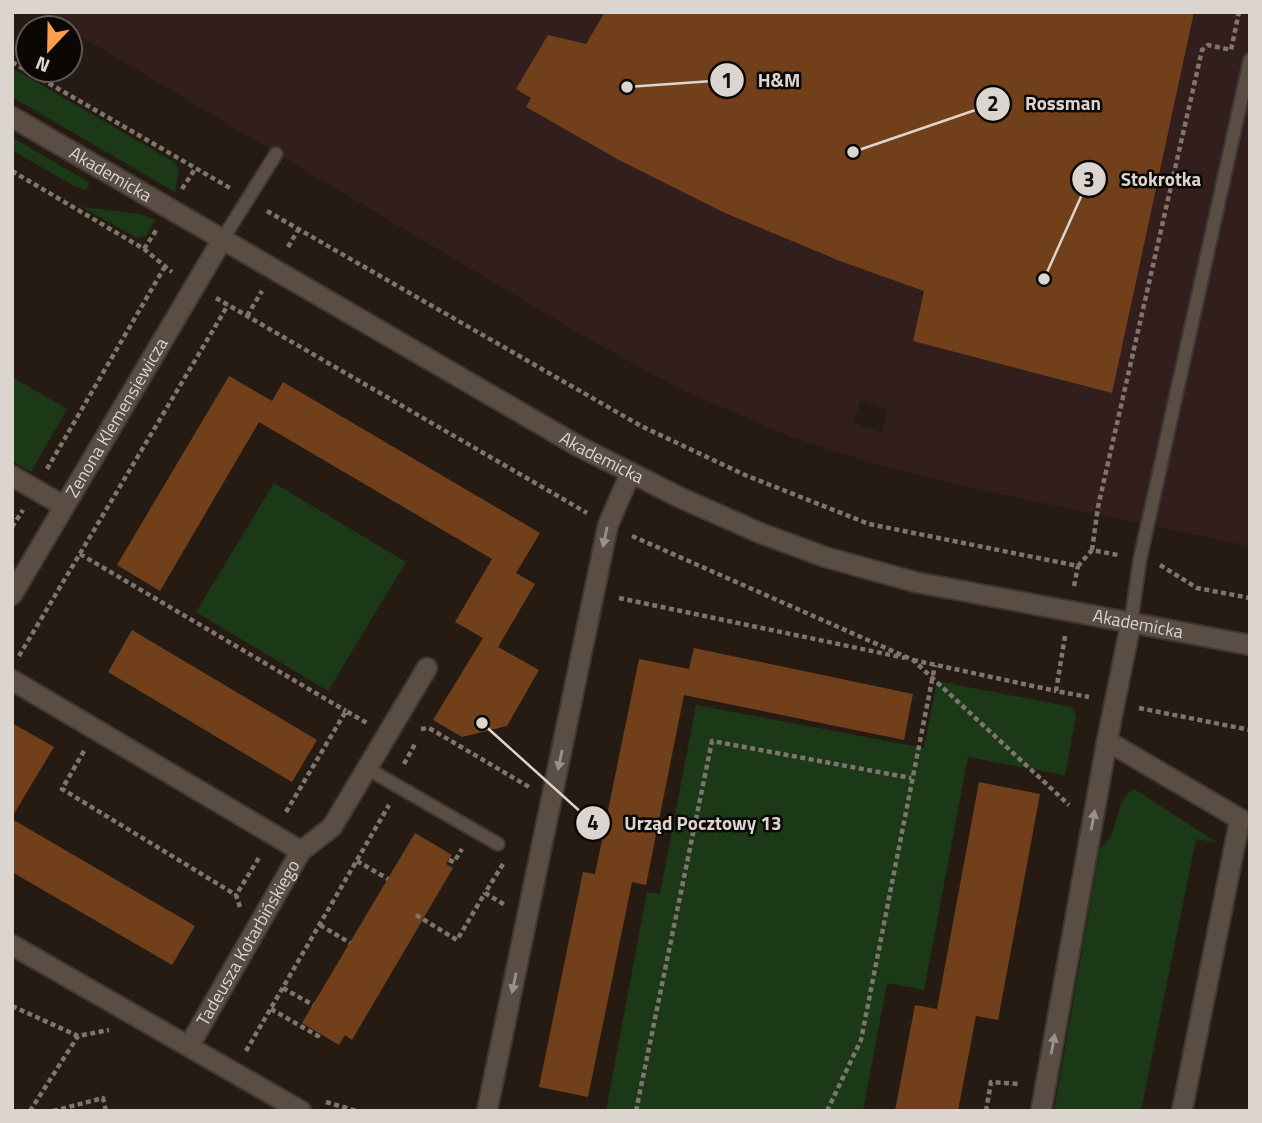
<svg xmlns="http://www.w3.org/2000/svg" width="1262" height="1123" font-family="'Titillium Web',sans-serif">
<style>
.commercial{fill:#321f1d;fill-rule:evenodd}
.green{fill:#1c3917}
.building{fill:#71401b}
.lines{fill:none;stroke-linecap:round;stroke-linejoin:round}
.service-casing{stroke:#3f3733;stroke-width:16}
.minor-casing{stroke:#3f3733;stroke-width:23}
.path{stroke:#7f756f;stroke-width:4.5;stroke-dasharray:5 3.5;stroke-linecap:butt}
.service{stroke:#5a4d44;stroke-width:12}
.minor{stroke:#5a4d44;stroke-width:19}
.oneway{fill:#9b908a}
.labels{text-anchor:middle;stroke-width:5;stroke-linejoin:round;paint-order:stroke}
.street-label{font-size:18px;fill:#dcd4cf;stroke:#0b0704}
.leader{fill:none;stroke:#dcd4cf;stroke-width:2.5}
.callout-dot{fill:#dcd4cf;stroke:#0b0704;stroke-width:2.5}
.mark-label{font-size:21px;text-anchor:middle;font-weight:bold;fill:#111}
.callout-label{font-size:19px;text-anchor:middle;font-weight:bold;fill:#dcd4cf;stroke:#0b0704;stroke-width:5;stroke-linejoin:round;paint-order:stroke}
</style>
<rect width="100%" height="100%" fill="#261b13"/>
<path class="commercial" d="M 40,12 L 1250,12 L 1250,546 L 995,493 L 878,465 L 792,437 L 680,389 L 575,331 ZM 861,400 L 888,410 L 881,433 L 853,423 Z"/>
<path class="green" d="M 12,68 L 174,162 L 179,169 L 175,192 L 12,97 Z
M 12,137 L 88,182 L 89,187 L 84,190 L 74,186 L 12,150 Z
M 82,207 L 140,214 L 155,220 L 146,236 L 137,238 Z
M 12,377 L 67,409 L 31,472 L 12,461 Z
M 274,483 L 406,562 L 328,691 L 196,612 Z
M 937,681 L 1071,707 L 1076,716 L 1065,775 L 968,757 L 924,990 L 887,983 L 863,1111 L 606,1111 L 647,892 L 660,894 L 696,705 L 924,748 Z
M 1134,789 L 1218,843 L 1196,839 L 1141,1111 L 1054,1111 L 1100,848 C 1121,835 1112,801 1134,789 Z"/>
<path class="building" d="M 605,12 L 1194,12 L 1112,393 L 913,341 L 924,291 L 840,261 L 725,213 L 619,160 L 526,107 L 531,98 L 516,89 L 548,35 L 586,44 Z
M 229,376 L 272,401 L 283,382 L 540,533 L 516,573 L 535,584 L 498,647 L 539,670 L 507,726 L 462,737 L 433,720 L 483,638 L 455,622 L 492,559 L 259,422 L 160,591 L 117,565 Z
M 132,630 L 317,740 L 292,782 L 108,672 Z
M 694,648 L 913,694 L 904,740 L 684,695 L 646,885 L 632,882 L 588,1097 L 539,1087 L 583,872 L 595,874 L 639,659 L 689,669 Z
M 12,723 L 54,747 L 12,817 Z
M 979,782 L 1040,794 L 998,1020 L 976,1016 L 958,1111 L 895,1111 L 915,1005 L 937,1009 Z
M 12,819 L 195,926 L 172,965 L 12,872 Z
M 415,833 L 452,855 L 446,864 L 453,868 L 352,1040 L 345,1035 L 339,1045 L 302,1023 Z"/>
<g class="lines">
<defs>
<path id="service" d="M 222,240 L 276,154
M 1131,622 L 1140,559 L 1250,60
M 368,769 L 498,844"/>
<g id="minor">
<path id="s1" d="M 12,117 L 578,446 L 681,498 L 760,533 L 825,557 L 915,582 L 1250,645"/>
<path d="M 12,476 L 64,506"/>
<path id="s2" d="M 12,595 L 222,240"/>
<path d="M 1131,622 L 1107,741 L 1240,819 L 1182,1111"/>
<path d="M 12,680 L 301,851"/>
<path d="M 12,945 L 301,1111"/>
<path id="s3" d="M 189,1046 L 301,851 L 332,827 L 427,668"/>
<path d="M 487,1111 L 608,525 L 630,474"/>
<path d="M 1041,1111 L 1107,741"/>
</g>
</defs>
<use href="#service" class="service-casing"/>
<use href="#minor" class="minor-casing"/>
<path class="path" d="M 12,62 L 230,188
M 12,171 L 144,249 L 172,272
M 182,189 L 195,169
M 267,211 L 641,426 L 745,475 L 869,524 L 1078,566 L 1092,550 L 1118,555
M 288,247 L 298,230
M 144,249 L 157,229
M 216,298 L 587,513
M 247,316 L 262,291
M 47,469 L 164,268
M 12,527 L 23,510
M 632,536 L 913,660 L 1069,805
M 1092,550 L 1098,507 L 1202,50 L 1208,45 L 1231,50 L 1239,12
M 80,554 L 346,711
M 1160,565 L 1197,588 L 1250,598
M 1074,586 L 1078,566
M 619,598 L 905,658
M 1065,636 L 1056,691 L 1089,697
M 19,656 L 228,305
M 913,660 L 1056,691
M 1139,708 L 1250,730
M 421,729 L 429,728 L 529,787
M 84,751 L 62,789 L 236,895
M 404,764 L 415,744
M 286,812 L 346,711 L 367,723
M 449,860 L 454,862 L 462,849
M 357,861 L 388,879
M 503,864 L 485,893 L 505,905
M 240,907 L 236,895 L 260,856
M 416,915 L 457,940 L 485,893
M 320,925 L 350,943
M 283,988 L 313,1005
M 12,1006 L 78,1036 L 109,1030
M 271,1009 L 318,1036 L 319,1033
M 246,1051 L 389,805
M 326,1102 L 357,1111
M 30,1111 L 78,1036
M 53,1111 L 103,1098 L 106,1111
M 636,1111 L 712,741 L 911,778
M 827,1111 L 861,1040 L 935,665
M 986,1111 L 991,1082 L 1019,1084"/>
<use href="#service" class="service"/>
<use href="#minor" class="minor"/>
</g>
<defs><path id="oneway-solid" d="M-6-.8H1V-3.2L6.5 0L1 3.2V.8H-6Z" transform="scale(1.75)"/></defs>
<g class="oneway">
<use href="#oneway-solid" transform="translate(605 537) rotate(102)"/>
<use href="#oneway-solid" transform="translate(560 760) rotate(102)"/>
<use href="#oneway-solid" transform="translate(1093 820) rotate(-80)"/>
<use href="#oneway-solid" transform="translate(514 983) rotate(102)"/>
<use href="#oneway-solid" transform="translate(1053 1044) rotate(-80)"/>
</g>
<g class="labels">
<g class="street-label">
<text dy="6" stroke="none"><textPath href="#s1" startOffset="114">Akademicka</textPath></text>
<text dy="6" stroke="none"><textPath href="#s2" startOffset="206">Zenona Klemensiewicza</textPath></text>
<text dy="6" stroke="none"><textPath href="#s1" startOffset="681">Akademicka</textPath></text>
<text dy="6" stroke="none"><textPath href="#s1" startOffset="1246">Akademicka</textPath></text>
<text dy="6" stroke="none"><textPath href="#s3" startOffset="119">Tadeusza Kotarbińskiego</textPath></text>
</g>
</g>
<path class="leader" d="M627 87L727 80M853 152L993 104M1044 279L1089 179M482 723L593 823"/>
<g class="callout-dot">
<circle cx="627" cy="87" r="7"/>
<circle cx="853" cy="152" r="7"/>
<circle cx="1044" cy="279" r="7"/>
<circle cx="482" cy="723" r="7"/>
<circle cx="727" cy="80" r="18"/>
<circle cx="993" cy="104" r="18"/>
<circle cx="1089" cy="179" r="18"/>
<circle cx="593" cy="823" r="18"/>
</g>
<g class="mark-label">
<text x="727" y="88">1</text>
<text x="993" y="111">2</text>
<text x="1089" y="187">3</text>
<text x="593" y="830">4</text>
</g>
<g class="callout-label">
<text x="779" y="87">H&amp;M</text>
<text x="1063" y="110">Rossman</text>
<text x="1161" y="186">Stokrotka</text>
<text x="703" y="830">Urząd Pocztowy 13</text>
</g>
<rect width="1262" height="1123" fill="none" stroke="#dcd4cf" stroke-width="28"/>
<g transform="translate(49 49) rotate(202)"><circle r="33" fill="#0b0704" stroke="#5f5955" stroke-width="2"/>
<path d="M0-5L12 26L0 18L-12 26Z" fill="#f8a14a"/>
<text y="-10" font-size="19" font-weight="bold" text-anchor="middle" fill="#dcd4cf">N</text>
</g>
</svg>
